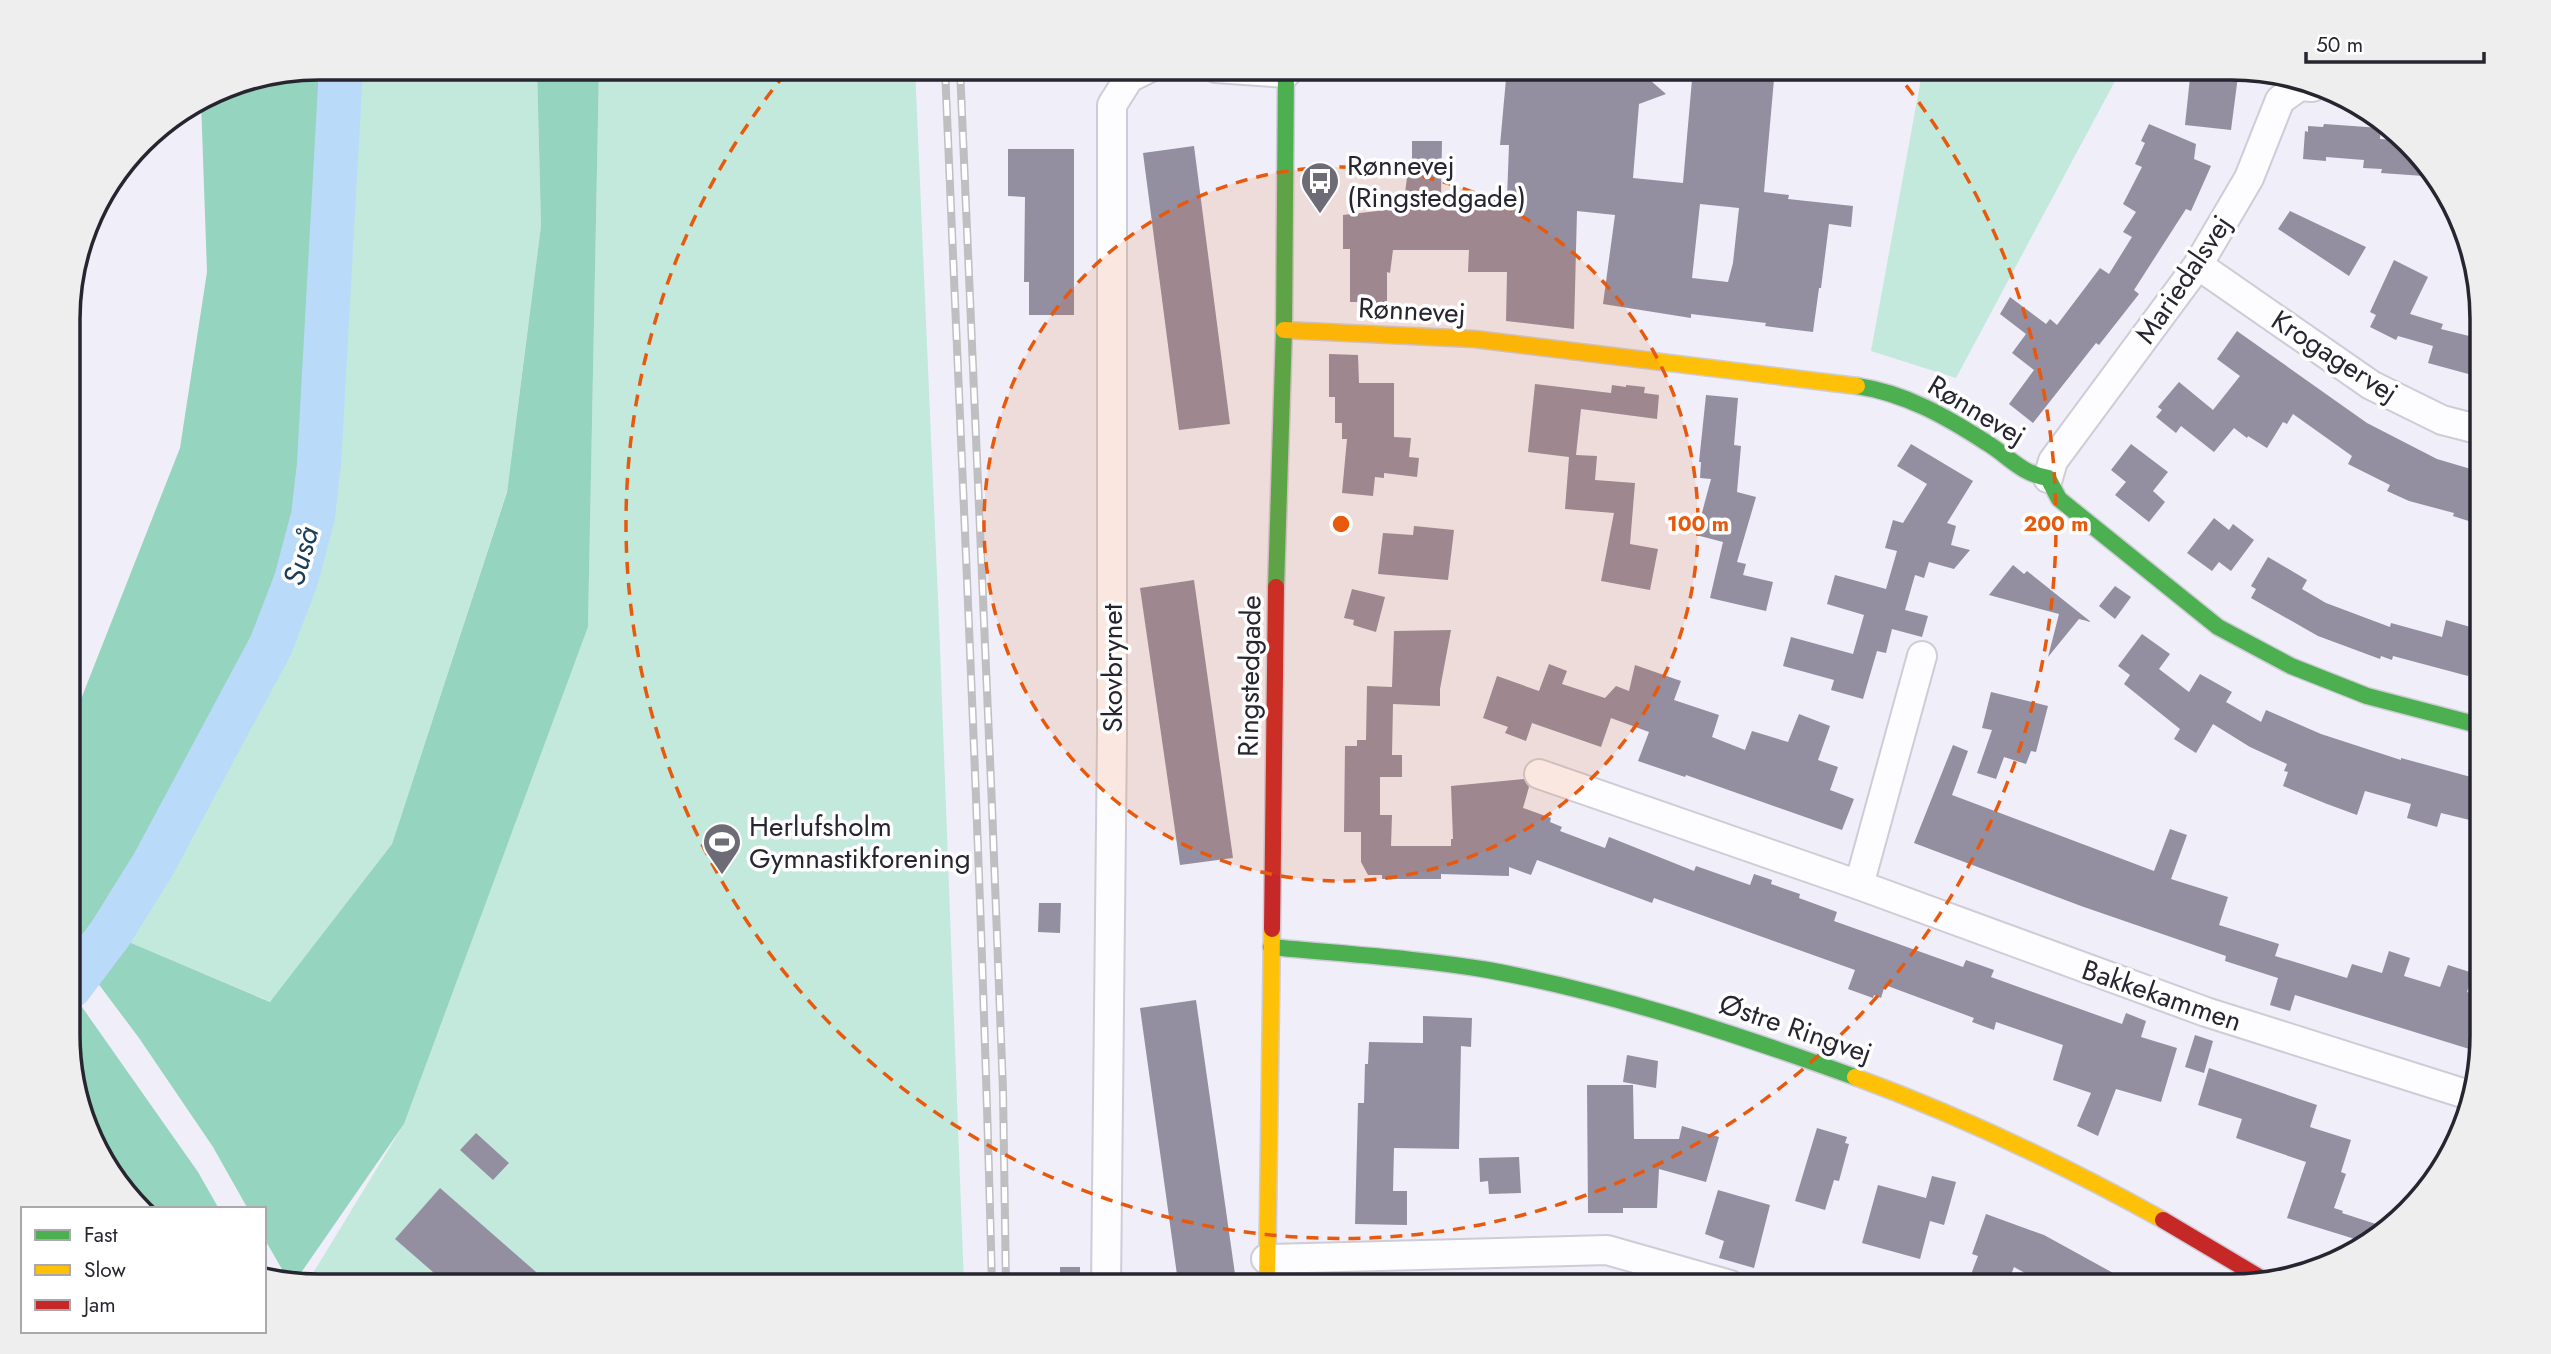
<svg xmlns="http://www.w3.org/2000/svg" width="2551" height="1354" font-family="Jost,sans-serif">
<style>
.green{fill:#c2e9db}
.forest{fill:#95d4bf}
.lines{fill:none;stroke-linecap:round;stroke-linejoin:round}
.river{stroke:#badafa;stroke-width:44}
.building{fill:#948ea1;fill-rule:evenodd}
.street-casing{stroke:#ceccd7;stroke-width:32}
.fast-casing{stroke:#ceccd7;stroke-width:19}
.slow-casing{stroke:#ceccd7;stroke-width:19}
.jam-casing{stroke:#ceccd7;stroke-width:19}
.street{stroke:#fdfcfe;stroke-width:28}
.fast{stroke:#4caf50;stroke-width:16}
.slow{stroke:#ffc107;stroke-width:16}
.jam{stroke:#c62828;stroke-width:16}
.rail-casing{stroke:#bfbec1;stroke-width:8}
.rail{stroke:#fff;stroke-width:5;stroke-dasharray:16;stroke-linecap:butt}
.ring{fill:none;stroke:#e8590c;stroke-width:3.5;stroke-dasharray:12 9}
.labels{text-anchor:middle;stroke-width:7;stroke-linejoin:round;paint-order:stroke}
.poi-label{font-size:28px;fill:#272530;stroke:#fff;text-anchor:start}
.street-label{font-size:28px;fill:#272530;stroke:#fff}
.water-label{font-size:30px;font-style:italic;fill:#1b3d59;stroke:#fff}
.rim{fill:none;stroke:#272530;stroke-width:3.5}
.centre{fill:#e8590c;stroke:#fff;stroke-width:3.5}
.ring-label{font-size:21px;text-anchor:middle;font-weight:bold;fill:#e8590c;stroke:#fff;stroke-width:7;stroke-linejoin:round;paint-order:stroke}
</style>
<rect width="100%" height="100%" fill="#f0eef8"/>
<path class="green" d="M 341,68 L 537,68 L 541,226 L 507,491 L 392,844 L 271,1002 L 110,934 L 153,865 L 271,645 L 296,580 L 319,464 Z
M 599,68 L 915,68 L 939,622 L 964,1286 L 319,1286 L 307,1283 L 404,1124 L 588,627 Z
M 1923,68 L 2122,68 L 1956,378 L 1871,351 Z"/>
<path class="forest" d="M 319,68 L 341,68 L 319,464 L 313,516 L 296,580 L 271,645 L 153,865 L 110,934 L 270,1002 L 392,844 L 507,492 L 541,226 L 537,68 L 599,68 L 588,627 L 404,1124 L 296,1280 L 287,1278 L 264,1238 L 264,1209 L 248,1209 L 213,1147 L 139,1038 L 70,946 L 70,727 L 180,448 L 207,272 L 201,101 L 223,87 Z
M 70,990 L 198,1172 L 219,1209 L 150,1209 L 111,1175 L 70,1068 Z"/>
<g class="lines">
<path class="river" d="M 70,987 L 110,934 L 153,865 L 271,645 L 296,580 L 313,516 L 319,464 L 341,68"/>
</g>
<path class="building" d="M 1507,68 L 1636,68 L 1666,94 L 1639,104 L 1633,178 L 1683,183 L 1693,68 L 1775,68 L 1764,192 L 1789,195 L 1788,199 L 1853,206 L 1851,227 L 1829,224 L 1821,288 L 1819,288 L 1813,332 L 1765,326 L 1766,323 L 1691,314 L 1691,318 L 1603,304 L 1615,215 L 1577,211 L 1574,329 L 1506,321 L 1507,272 L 1468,272 L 1469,250 L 1393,250 L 1390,273 L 1387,272 L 1387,310 L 1367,311 L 1367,302 L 1350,302 L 1350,249 L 1343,249 L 1343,215 L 1403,208 L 1409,162 L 1412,162 L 1412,141 L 1442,141 L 1441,196 L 1507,198 L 1509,145 L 1500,145 ZM 1700,204 L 1739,208 L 1733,263 L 1728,282 L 1692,278 Z
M 2191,68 L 2228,68 L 2227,74 L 2238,76 L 2231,130 L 2185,125 Z
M 2149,124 L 2196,144 L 2194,159 L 2211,166 L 2191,211 L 2186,209 L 2134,290 L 2139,294 L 2099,345 L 2096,343 L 2033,423 L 2009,404 L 2034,370 L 2012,353 L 2026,334 L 2000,314 L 2010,297 L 2046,324 L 2050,319 L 2057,325 L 2100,268 L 2109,274 L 2132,237 L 2123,232 L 2136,212 L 2123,204 L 2142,167 L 2135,164 L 2145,143 L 2141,141 Z
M 2324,124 L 2381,128 L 2380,139 L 2395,140 L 2438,177 L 2381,173 L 2382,169 L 2363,168 L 2364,160 L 2326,157 L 2326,161 L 2303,159 L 2305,131 L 2308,132 L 2308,126 L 2323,127 Z
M 1194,146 L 1230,424 L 1179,430 L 1143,153 Z
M 1008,149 L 1074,149 L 1074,315 L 1029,315 L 1029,282 L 1024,282 L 1025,197 L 1008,196 Z
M 2290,211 L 2366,247 L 2349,276 L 2278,229 Z
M 2394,260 L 2428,277 L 2410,314 L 2443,324 L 2441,329 L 2481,339 L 2472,375 L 2428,363 L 2433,346 L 2398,336 L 2396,340 L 2370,327 L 2376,315 L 2370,312 Z
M 2237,331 L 2367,423 L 2437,459 L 2481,472 L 2481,525 L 2453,516 L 2454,513 L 2409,501 L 2387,491 L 2390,485 L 2348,464 L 2352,456 L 2293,414 L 2287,424 L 2283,422 L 2267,448 L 2248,436 L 2247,438 L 2234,428 L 2214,452 L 2181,426 L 2176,433 L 2156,417 L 2162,410 L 2158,407 L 2179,382 L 2213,410 L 2240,376 L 2217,359 Z
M 1329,354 L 1358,355 L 1359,383 L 1394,383 L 1394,437 L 1411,438 L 1409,457 L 1419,458 L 1417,477 L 1384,473 L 1384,478 L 1375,477 L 1373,496 L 1342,493 L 1347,439 L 1342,439 L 1342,423 L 1335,423 L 1335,397 L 1329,397 Z
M 1535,384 L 1611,393 L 1612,385 L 1626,387 L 1626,385 L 1645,387 L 1644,393 L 1659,395 L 1657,419 L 1581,409 L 1576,455 L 1597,456 L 1595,480 L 1635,483 L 1630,544 L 1658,549 L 1650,590 L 1601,581 L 1614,513 L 1565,509 L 1569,457 L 1528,452 Z
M 1706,395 L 1738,398 L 1734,445 L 1741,446 L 1737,492 L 1756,497 L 1737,562 L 1746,564 L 1743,575 L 1773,582 L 1766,611 L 1710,598 L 1723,542 L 1696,535 L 1711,479 L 1700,478 L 1701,462 L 1699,462 Z
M 1911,444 L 1973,481 L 1947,523 L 1956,526 L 1951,545 L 1970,550 L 1954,569 L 1929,562 L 1924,578 L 1915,575 L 1905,610 L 1928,616 L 1922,637 L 1892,629 L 1886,653 L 1877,651 L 1863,699 L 1831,690 L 1834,680 L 1783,666 L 1791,637 L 1853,654 L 1864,615 L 1827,604 L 1835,575 L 1886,589 L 1897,551 L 1885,548 L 1893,520 L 1903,523 L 1927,484 L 1897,466 Z
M 2131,444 L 2168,472 L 2153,491 L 2165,502 L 2149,522 L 2115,495 L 2126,482 L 2111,470 Z
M 2214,518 L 2229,530 L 2233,524 L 2254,540 L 2231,571 L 2219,562 L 2212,571 L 2187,553 Z
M 1414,526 L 1454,530 L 1448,580 L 1378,574 L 1383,533 L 1413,535 Z
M 2268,557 L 2307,580 L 2302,589 L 2326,603 L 2390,627 L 2391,623 L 2442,637 L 2446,620 L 2481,630 L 2468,676 L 2393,656 L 2392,660 L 2381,656 L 2380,659 L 2318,636 L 2251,598 L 2256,589 L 2251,586 Z
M 2013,565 L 2024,574 L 2027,571 L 2091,622 L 2079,619 L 2048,657 L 2059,614 L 1989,595 Z
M 1194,580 L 1233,858 L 1180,865 L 1140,588 Z
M 2115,586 L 2131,597 L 2115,619 L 2099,606 Z
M 1352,589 L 1385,597 L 1376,632 L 1353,625 L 1354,620 L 1344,618 Z
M 1451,630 L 1440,689 L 1440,706 L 1393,704 L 1392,755 L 1402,755 L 1402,777 L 1380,777 L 1380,815 L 1392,815 L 1391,846 L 1451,846 L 1451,839 L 1453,839 L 1451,786 L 1524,779 L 1529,787 L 1523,808 L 1551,818 L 1550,822 L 1562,827 L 1560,831 L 1605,848 L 1609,837 L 1694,871 L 1696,866 L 1750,885 L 1754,874 L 1772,880 L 1771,884 L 1800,894 L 1799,898 L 1837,912 L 1834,921 L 1963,967 L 1966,960 L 1994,970 L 1991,977 L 2122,1024 L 2126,1013 L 2146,1021 L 2141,1037 L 2177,1048 L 2161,1102 L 2116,1089 L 2098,1136 L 2077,1126 L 2091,1093 L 2053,1080 L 2063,1045 L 1996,1022 L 1994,1030 L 1972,1022 L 1974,1018 L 1885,985 L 1881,998 L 1874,995 L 1873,998 L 1848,989 L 1855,970 L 1654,898 L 1652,903 L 1537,860 L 1531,875 L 1509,867 L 1509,876 L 1441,874 L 1441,879 L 1382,879 L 1382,875 L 1368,875 L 1361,862 L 1361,832 L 1344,832 L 1345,746 L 1357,746 L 1357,740 L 1366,740 L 1367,686 L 1392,687 L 1394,631 Z
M 2142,634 L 2170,654 L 2159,669 L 2189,692 L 2200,674 L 2232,692 L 2226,702 L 2261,722 L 2266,710 L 2321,734 L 2401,760 L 2401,758 L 2482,780 L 2482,823 L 2441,813 L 2437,827 L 2407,818 L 2411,804 L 2365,791 L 2357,815 L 2327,804 L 2283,786 L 2288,772 L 2284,771 L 2287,764 L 2250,747 L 2213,724 L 2196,753 L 2174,739 L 2180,729 L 2124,684 L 2130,675 L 2118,666 Z
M 1549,664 L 1567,671 L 1562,684 L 1605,698 L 1616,686 L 1629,691 L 1635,665 L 1681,681 L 1674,700 L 1719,715 L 1712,737 L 1745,750 L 1752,731 L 1788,742 L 1799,714 L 1830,726 L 1818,760 L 1838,767 L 1830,790 L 1854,799 L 1842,830 L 1686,775 L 1685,777 L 1638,761 L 1649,732 L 1611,718 L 1601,747 L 1532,723 L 1526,741 L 1505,733 L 1508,727 L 1483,718 L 1497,676 L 1539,691 Z
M 1991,692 L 2048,706 L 2036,752 L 2031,751 L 2026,764 L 2004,757 L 1996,779 L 1977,773 L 1992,730 L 1982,728 Z
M 1953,745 L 1968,751 L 1952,795 L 2154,871 L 2170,829 L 2187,835 L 2171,879 L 2228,897 L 2219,925 L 2279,944 L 2275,956 L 2347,978 L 2352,964 L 2382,973 L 2389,951 L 2410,958 L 2404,976 L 2440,987 L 2448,965 L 2473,973 L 2467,992 L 2482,996 L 2474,1020 L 2483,1023 L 2479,1052 L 2295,995 L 2290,1011 L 2270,1005 L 2278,978 L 2225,961 L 2226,956 L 2081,906 L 1914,843 Z
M 1039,903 L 1061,903 L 1060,933 L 1038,932 Z
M 1196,1000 L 1235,1274 L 1178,1282 L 1140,1008 Z
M 1423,1016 L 1472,1018 L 1471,1047 L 1461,1046 L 1459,1149 L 1394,1148 L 1393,1191 L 1407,1191 L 1407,1225 L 1355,1224 L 1358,1103 L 1364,1103 L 1365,1064 L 1368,1064 L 1369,1042 L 1423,1043 Z
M 2195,1035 L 2213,1041 L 2204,1073 L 2185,1067 Z
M 1627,1055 L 1658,1061 L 1656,1088 L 1623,1082 Z
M 2209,1068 L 2317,1105 L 2310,1127 L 2351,1140 L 2341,1172 L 2346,1174 L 2334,1208 L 2343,1211 L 2342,1213 L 2385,1227 L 2371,1244 L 2287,1218 L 2306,1162 L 2236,1138 L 2242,1119 L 2198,1105 Z
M 1587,1085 L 1633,1085 L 1634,1139 L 1679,1139 L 1682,1126 L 1719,1137 L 1706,1182 L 1659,1169 L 1657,1208 L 1623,1208 L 1623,1213 L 1588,1213 Z
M 1817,1128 L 1847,1137 L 1845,1143 L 1849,1144 L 1839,1181 L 1834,1180 L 1825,1210 L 1795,1201 Z
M 476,1133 L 509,1163 L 493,1180 L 460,1150 Z
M 1519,1157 L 1521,1193 L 1489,1194 L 1488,1181 L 1480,1182 L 1479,1158 Z
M 1932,1176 L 1956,1182 L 1944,1225 L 1930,1221 L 1920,1259 L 1862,1243 L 1878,1185 L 1926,1198 Z
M 440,1188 L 552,1286 L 449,1286 L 395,1239 Z
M 1718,1190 L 1770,1205 L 1754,1268 L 1719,1258 L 1724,1241 L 1705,1234 Z
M 1986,1214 L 2044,1235 L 2135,1285 L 2047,1285 L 2014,1267 L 2007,1285 L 1967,1285 L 1978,1256 L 1972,1254 Z
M 1060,1267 L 1080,1267 L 1080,1285 L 1060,1285 Z"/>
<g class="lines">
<defs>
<path id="street" d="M 1216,68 L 1286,73
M 2198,265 L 2371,385 L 2442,420 L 2481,430
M 2048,478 L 2053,461 L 2198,265 L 2249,178 L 2280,100 L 2300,86 L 2312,87
M 1539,774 L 1859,885 L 2206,1012 L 2469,1095
M 1859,885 L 1922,656
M 1266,1259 L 1607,1250 L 1730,1285
M 1106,1286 L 1112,734 L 1112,105 L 1129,78 L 1149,68"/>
<path id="fast" d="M 1857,386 C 1905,393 1947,417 1987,443 C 2010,457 2020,473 2048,478 L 2059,499 L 2218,627 L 2291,666 L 2367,696 L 2482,726
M 1276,587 L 1284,330 L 1286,68
M 1271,947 C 1343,954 1416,958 1488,970 C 1613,993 1736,1034 1855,1077"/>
<path id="slow" d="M 1284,330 L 1474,339 L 1857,386
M 1855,1077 C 1961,1116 2064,1165 2163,1220
M 1267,1285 L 1272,929"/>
<path id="jam" d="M 1272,929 L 1276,587
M 2163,1220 L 2264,1280"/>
</defs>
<use href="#street" class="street-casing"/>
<use href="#fast" class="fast-casing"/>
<use href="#slow" class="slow-casing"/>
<use href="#jam" class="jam-casing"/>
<use href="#street" class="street"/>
<use href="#fast" class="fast"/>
<use href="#slow" class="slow"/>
<use href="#jam" class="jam"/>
<defs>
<path id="rail" d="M 945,68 C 962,474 982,880 992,1286
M 960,68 L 992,806 L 1003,1090 L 1006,1286"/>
</defs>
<use href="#rail" class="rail-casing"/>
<use href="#rail" class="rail"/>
</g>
<circle cx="1341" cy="524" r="357" fill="#e8590c" fill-opacity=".12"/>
<g class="ring">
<circle cx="1341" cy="524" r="357"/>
<path d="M1893 69A715 715 0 1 1 789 69"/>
</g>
<defs>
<symbol id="bus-pin" viewBox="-11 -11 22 30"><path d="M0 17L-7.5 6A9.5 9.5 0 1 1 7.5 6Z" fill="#6d6b76" stroke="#fff"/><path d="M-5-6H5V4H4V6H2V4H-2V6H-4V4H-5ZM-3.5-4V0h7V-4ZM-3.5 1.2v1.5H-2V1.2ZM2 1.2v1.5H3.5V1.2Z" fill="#fff"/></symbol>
<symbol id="stadium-pin" viewBox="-11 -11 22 30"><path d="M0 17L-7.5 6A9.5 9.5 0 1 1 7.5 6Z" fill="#6d6b76" stroke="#fff"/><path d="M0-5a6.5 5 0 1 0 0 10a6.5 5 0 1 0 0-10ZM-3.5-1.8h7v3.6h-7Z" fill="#fff"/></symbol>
</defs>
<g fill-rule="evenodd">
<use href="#bus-pin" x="1298" y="159" width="44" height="60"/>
<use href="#stadium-pin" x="700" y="820" width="44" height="60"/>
</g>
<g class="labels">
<g class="poi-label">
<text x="1347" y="175">Rønnevej<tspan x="1347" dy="32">(Ringstedgade)</tspan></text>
<text x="749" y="836">Herlufsholm<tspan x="749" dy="32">Gymnastikforening</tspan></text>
</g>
<g class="street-label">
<text transform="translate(2183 279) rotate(-56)" y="10">Mariedalsvej</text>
<text transform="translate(1412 310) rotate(3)" y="10">Rønnevej</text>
<text transform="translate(2335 356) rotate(33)" y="10">Krogagervej</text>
<text transform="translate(1977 410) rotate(31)" y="10">Rønnevej</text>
<text transform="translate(1112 668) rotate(-90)" y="10">Skovbrynet</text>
<text transform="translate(1249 676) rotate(-89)" y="10">Ringstedgade</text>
<text transform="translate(2162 995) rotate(19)" y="10">Bakkekammen</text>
<text transform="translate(1796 1028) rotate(19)" y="10">Østre Ringvej</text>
</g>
<g class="water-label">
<text transform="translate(301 556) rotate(-74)" y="10">Suså</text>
</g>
</g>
<path d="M0 0H2551V1354H0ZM319 80H2231A239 239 0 0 1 2470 319V1035A239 239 0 0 1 2231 1274H319A239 239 0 0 1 80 1035V319A239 239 0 0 1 319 80Z" fill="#eee" fill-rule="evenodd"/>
<path class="rim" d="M319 80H2231A239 239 0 0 1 2470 319V1035A239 239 0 0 1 2231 1274H319A239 239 0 0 1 80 1035V319A239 239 0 0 1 319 80Z"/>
<circle cx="1341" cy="524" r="10" class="centre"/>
<g class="ring-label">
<text x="1698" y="531">100 m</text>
<text x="2056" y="531">200 m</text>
</g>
<rect x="21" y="1207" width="245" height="126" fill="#ffffff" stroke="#a9a8ac" stroke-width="2"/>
<rect x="35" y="1230" width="35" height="10" fill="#4caf50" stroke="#a9a8ac" stroke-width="2"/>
<text x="84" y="1242" font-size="21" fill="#272530">Fast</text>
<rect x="35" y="1265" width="35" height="10" fill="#ffc107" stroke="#a9a8ac" stroke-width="2"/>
<text x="84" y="1277" font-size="21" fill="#272530">Slow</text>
<rect x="35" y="1300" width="35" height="10" fill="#c62828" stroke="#a9a8ac" stroke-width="2"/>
<text x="84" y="1312" font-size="21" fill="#272530">Jam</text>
<path d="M2306 52v10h178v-10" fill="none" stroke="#272530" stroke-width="3.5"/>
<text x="2316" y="52" font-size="21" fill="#272530" stroke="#ffffff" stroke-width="5" paint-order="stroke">50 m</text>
</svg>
